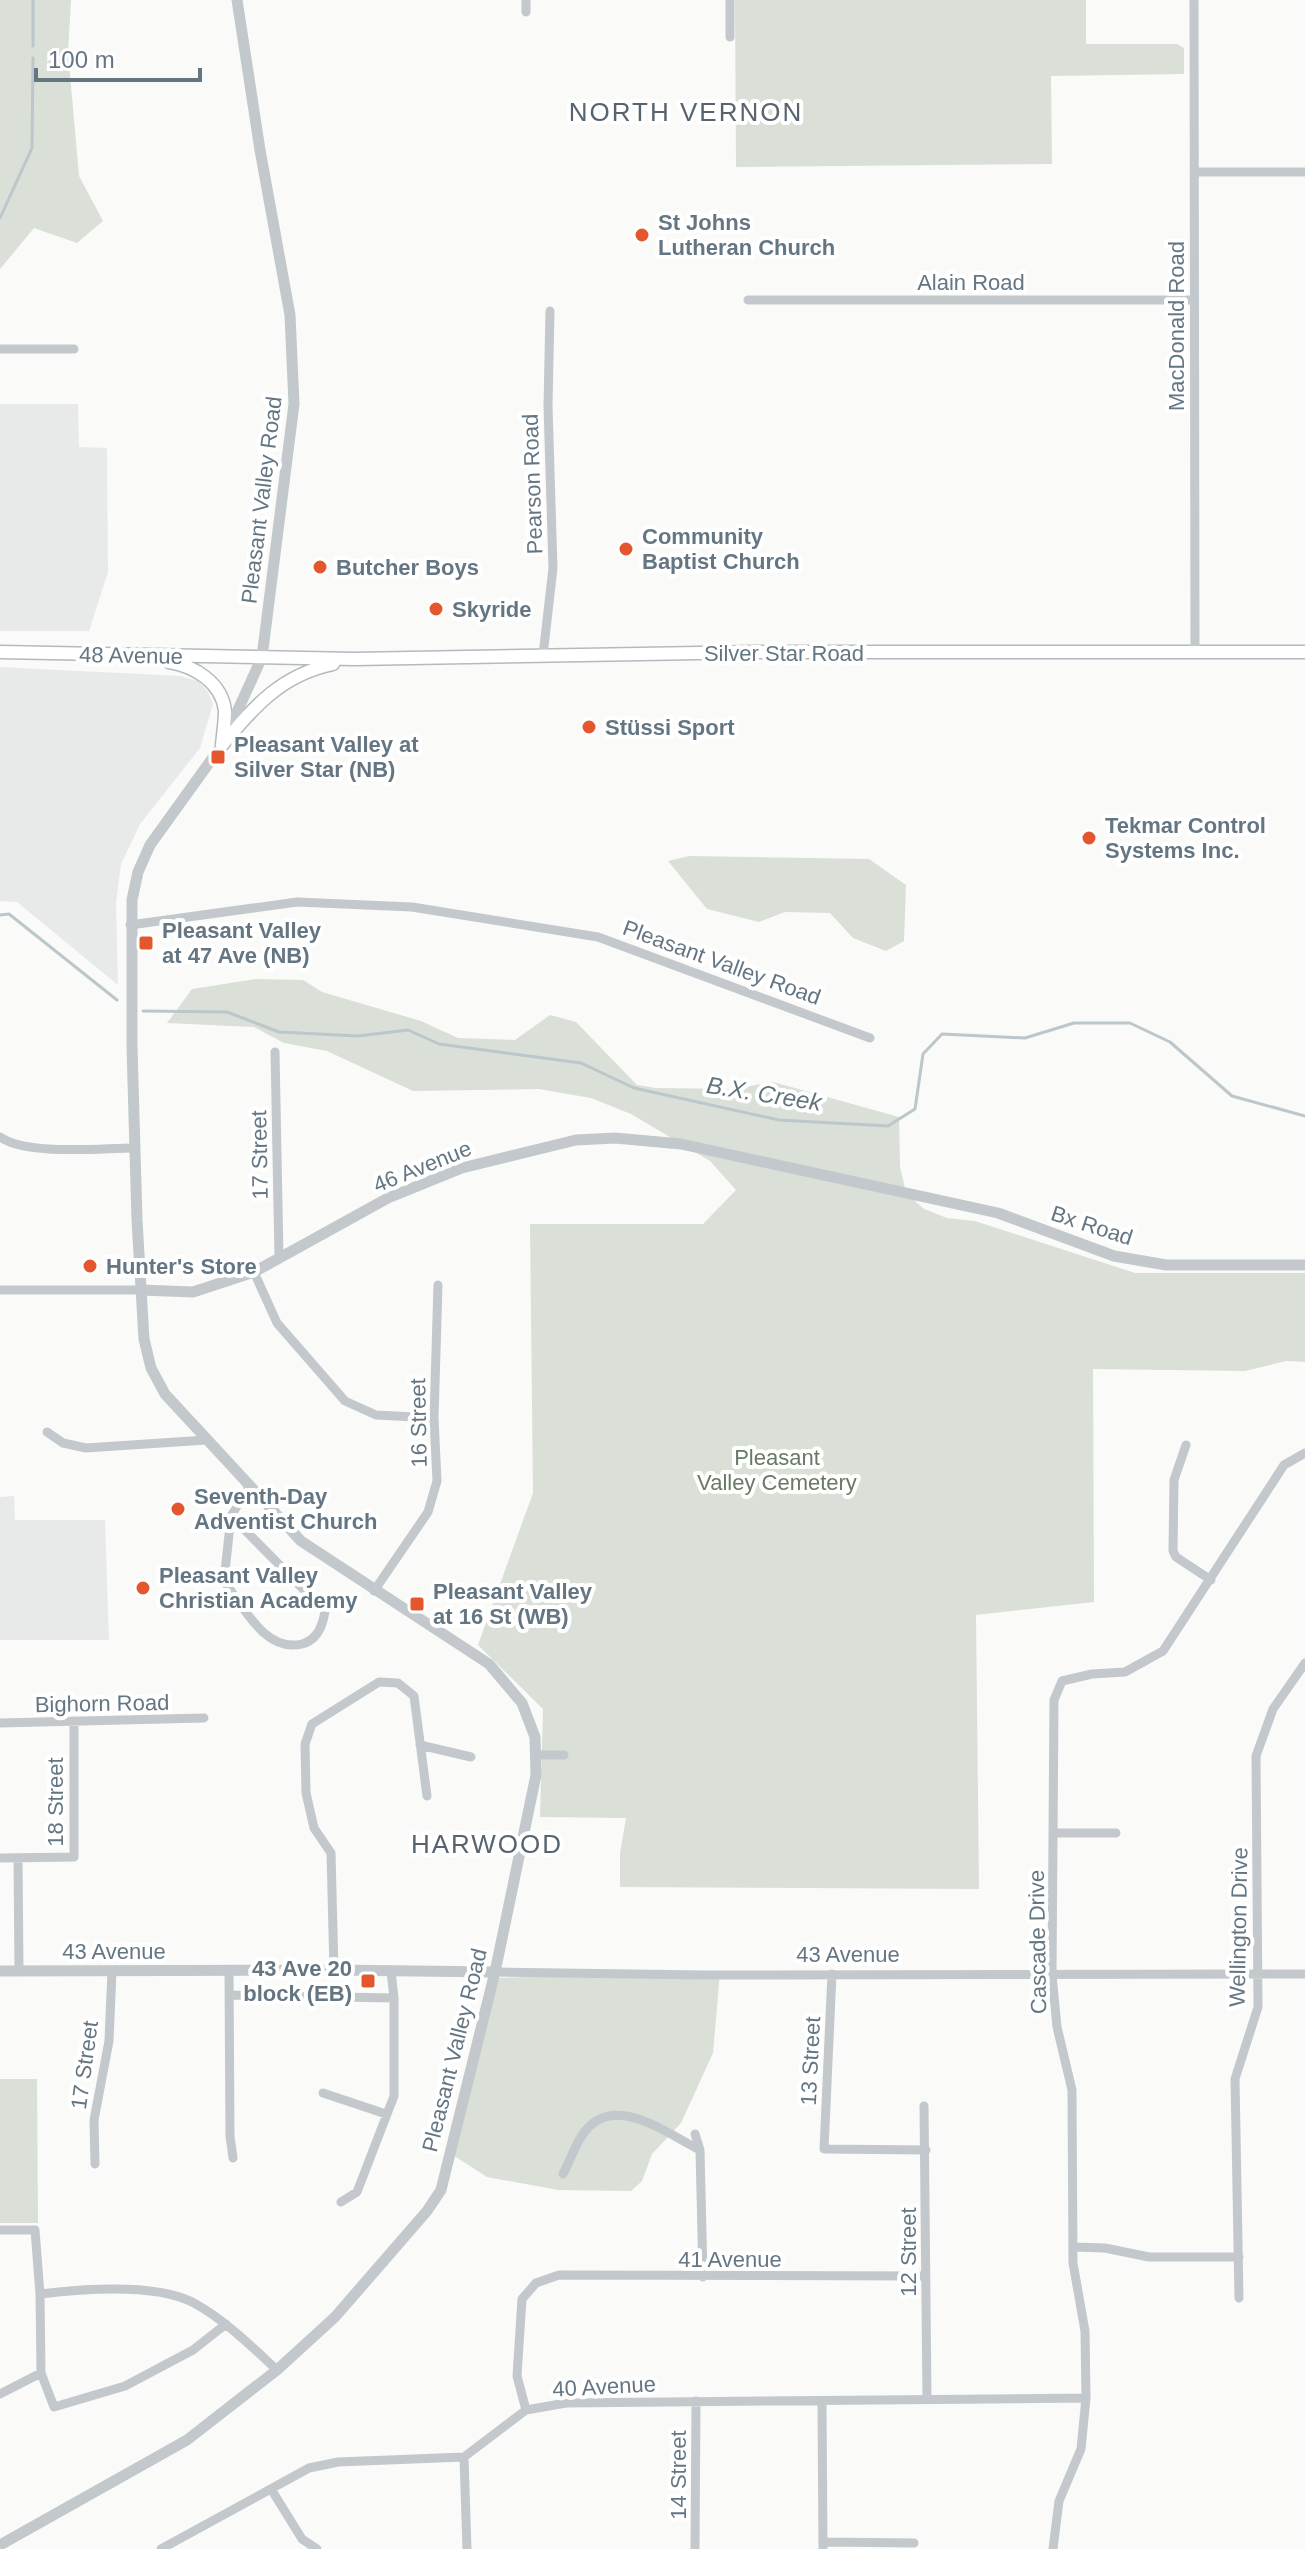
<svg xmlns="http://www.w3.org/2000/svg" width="1305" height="2549" font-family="Arial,sans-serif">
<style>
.built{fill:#e8e9e9}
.green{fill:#dadfd7}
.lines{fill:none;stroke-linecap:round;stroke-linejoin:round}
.stream{stroke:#bbc7cb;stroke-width:3}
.secondary-casing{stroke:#b3babf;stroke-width:15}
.minor{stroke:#c3c8cc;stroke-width:9}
.tertiary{stroke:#c3c8cc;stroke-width:11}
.secondary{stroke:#fff;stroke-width:12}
.poi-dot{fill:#e4572e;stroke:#fff;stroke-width:3}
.labels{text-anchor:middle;stroke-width:8;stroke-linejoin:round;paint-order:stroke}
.poi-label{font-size:22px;font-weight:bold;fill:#657683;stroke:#fff;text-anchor:start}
.street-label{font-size:22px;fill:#657683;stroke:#fff}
.park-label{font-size:22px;fill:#687a64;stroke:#fff}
.water-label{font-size:24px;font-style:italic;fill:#60757c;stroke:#fff}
.quarter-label{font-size:26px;letter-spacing:2px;fill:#57646e;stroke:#fff}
</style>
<rect width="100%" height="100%" fill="#fafaf8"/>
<path class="built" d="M 0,404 L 78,404 L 79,447 L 107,448 L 108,572 L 89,631 L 0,631 Z
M 0,667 L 180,676 L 198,681 L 208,692 L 213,704 L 200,748 L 140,824 L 121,864 L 116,903 L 118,985 L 17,902 L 0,901 Z
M 14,1496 L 15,1520 L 105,1520 L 109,1640 L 0,1640 L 0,1497 Z"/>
<path class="green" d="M 0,0 L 71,0 L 68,52 L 79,176 L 103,221 L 77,243 L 34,228 L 0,269 Z
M 735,0 L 1086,0 L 1086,44 L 1177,44 L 1184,48 L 1184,74 L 1051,76 L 1052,164 L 736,167 Z
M 689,856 L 869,859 L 906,885 L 904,941 L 886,951 L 853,938 L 830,913 L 785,912 L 759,922 L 707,909 L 668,861 Z
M 256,979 L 303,980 L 322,992 L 421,1021 L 458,1038 L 515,1040 L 550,1015 L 576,1022 L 637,1085 L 656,1088 L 733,1089 L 773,1082 L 899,1117 L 900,1167 L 906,1193 L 924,1209 L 947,1218 L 975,1221 L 1135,1273 L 1305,1273 L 1305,1362 L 1286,1361 L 1245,1371 L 1093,1369 L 1094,1602 L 976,1615 L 979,1889 L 620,1887 L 620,1853 L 626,1818 L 540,1817 L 543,1709 L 478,1645 L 533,1493 L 530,1224 L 703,1224 L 736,1190 L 710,1161 L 631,1114 L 591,1098 L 539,1089 L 413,1091 L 327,1051 L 284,1043 L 254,1027 L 167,1023 L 192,989 Z
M 720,1972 L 713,2053 L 681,2123 L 652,2154 L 642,2181 L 631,2191 L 558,2190 L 487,2177 L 453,2155 L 489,1978 Z
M 0,2079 L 37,2079 L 38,2223 L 0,2223 Z"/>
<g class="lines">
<path class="stream" d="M 33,46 L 33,0
M 0,218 L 32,148 L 33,58
M 0,915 L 9,914 L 117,1000
M 143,1011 L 227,1012 L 279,1032 L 358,1036 L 408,1030 L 439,1044 L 581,1063 L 634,1088 L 779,1120 L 888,1126 L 915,1109 L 923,1054 L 942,1034 L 1025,1038 L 1074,1023 L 1130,1023 L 1170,1042 L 1232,1096 L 1305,1116"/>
<defs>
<path id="secondary" d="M 0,652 L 354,659 L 757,652 L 1305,652
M 169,662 C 195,666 222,683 225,711 C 225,722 223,734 222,745
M 222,745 C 255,706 281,675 333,664"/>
</defs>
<use href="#secondary" class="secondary-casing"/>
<path class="minor" d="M 526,0 L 526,12
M 730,0 L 730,37
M 1194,0 L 1195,653
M 1194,172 L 1305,172
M 748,300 L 1194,300
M 0,349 L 74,349
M 543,655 L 553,568 L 548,406 L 550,311
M 130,925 L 297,902 L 412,907 L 598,937 L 870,1038
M 275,1052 L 279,1257
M 0,1137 C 28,1156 99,1148 134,1148
M 254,1272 L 277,1323 L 345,1401 L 376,1415 L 434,1418
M 0,1290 L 141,1290
M 47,1432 L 63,1443 L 86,1448 L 206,1440
M 1186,1445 L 1174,1480 L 1173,1551 L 1176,1557 L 1211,1580
M 231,1516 L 325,1611 C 323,1625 317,1640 302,1644 C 265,1653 243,1606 224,1581 L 231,1516 L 249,1487
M 374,1591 L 428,1512 L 437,1481 L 434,1418 L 438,1285
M 0,1723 L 204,1718
M 420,1745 L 471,1757
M 537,1755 L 564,1755
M 1053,1833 L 1116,1833
M 0,1858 L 74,1857 L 74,1723
M 18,1858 L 19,1971
M 229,1970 L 230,2136 L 233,2158
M 334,1970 L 331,1853 L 314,1828 L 306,1793 L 305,1744 L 312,1724 L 379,1682 L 398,1683 L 414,1696 L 427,1796
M 495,1972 L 703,1975 L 1305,1974
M 832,1974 L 824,2149 L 926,2150
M 229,1995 L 394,1998
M 323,2093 L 386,2114
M 924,2106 L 927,2398
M 695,2134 L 700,2150 L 703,2277
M 95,2164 L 94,2120 L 109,2041 L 112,1971
M 563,2174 C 570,2161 575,2145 583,2134 C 613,2091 666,2133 700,2150
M 341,2202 L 357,2192 L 394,2096 L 394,1998 L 391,1971
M 0,2230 L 35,2230 L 40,2294 L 41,2373 L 54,2407 L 125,2386 L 193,2350 L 226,2324
M 1073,2247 L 1105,2248 L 1149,2257 L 1239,2257
M 40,2294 C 82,2289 156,2283 194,2303 C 225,2320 251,2346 277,2370
M 1239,2298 L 1235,2079 L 1258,2007 L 1256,1756 L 1273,1709 L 1305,1663
M 0,2394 L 41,2373
M 822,2401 L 823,2549
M 526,2410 L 517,2376 L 522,2299 L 536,2283 L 559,2275 L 926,2276
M 464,2457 L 467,2549
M 271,2489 L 302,2539 L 317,2549
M 823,2542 L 914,2543
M 161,2549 L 309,2468 L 338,2462 L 464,2457 L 526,2410 L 566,2403 L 1086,2398
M 695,2549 L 696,2401
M 1053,2549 L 1059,2501 L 1081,2449 L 1086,2398 L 1085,2331 L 1073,2263 L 1072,2090 L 1057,2027 L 1052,1975 L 1054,1700 L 1062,1681 L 1092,1674 L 1125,1672 L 1163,1651 L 1284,1465 L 1305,1453"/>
<path class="tertiary" d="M 141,1290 L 193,1292 L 254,1272 L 388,1198 L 462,1168 L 576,1140 L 615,1138 L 681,1144 L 998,1213 L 1114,1256 L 1166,1265 L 1305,1265
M 0,1971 L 334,1970 L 495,1972
M 0,2545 L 187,2440 L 277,2370 L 335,2317 L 427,2211 L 441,2190 L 495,1972 L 536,1775 L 535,1737 L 522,1703 L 489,1664 L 301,1541 L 165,1394 L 151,1368 L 144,1339 L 137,1220 L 132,1047 L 132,900 L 138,872 L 150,845 L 222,745 L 262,657 L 294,404 L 290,315 L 260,150 L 237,0"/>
<use href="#secondary" class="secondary"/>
</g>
<g class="poi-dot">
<circle cx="642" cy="235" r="8"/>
<circle cx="626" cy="549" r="8"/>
<circle cx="320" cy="567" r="8"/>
<circle cx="436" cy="609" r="8"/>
<circle cx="589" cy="727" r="8"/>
<rect x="210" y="749" width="16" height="16" rx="4"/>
<circle cx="1089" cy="838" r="8"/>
<rect x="138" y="935" width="16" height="16" rx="4"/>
<circle cx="90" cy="1266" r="8"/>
<circle cx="178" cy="1509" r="8"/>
<circle cx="143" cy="1588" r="8"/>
<rect x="409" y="1596" width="16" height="16" rx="4"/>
<rect x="360" y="1973" width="16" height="16" rx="4"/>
</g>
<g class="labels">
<g class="poi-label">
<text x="658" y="230">St Johns<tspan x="658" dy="25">Lutheran Church</tspan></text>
<text x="642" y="544">Community<tspan x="642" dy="25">Baptist Church</tspan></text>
<text x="336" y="575">Butcher Boys</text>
<text x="452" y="617">Skyride</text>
<text x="605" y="735">Stüssi Sport</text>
<text x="234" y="752">Pleasant Valley at<tspan x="234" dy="25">Silver Star (NB)</tspan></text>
<text x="1105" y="833">Tekmar Control<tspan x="1105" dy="25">Systems Inc.</tspan></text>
<text x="162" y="938">Pleasant Valley<tspan x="162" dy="25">at 47 Ave (NB)</tspan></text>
<text x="106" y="1274">Hunter's Store</text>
<text x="194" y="1504">Seventh-Day<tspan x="194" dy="25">Adventist Church</tspan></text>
<text x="159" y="1583">Pleasant Valley<tspan x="159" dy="25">Christian Academy</tspan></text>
<text x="433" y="1599">Pleasant Valley<tspan x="433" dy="25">at 16 St (WB)</tspan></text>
<text x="352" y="1976" text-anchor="end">43 Ave 20<tspan x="352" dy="25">block (EB)</tspan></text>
</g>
<g class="street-label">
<text x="971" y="290">Alain Road</text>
<text transform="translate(1176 326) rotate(-90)" y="8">MacDonald Road</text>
<text transform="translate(532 484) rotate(-92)" y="8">Pearson Road</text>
<text transform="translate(261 500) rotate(-83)" y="8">Pleasant Valley Road</text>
<text x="784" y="661">Silver Star Road</text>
<text transform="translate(131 655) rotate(1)" y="8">48 Avenue</text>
<text transform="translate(722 962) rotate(20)" y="8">Pleasant Valley Road</text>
<text transform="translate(259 1155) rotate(-91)" y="8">17 Street</text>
<text transform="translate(422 1166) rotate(-22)" y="8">46 Avenue</text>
<text transform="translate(1092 1225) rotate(18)" y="8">Bx Road</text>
<text transform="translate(418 1423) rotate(-91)" y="8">16 Street</text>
<text transform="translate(102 1703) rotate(-1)" y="8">Bighorn Road</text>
<text transform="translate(55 1802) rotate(-90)" y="8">18 Street</text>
<text transform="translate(1238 1927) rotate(-89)" y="8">Wellington Drive</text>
<text transform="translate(1037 1942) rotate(-91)" y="8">Cascade Drive</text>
<text x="114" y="1959">43 Avenue</text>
<text x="848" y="1962">43 Avenue</text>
<text transform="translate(454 2050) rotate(-76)" y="8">Pleasant Valley Road</text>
<text transform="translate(810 2061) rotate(-87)" y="8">13 Street</text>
<text transform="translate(84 2065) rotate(-82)" y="8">17 Street</text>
<text transform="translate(908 2252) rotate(-90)" y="8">12 Street</text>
<text x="730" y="2267">41 Avenue</text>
<text transform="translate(604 2386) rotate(-3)" y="8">40 Avenue</text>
<text transform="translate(678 2475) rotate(-90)" y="8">14 Street</text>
</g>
<g class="park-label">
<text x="777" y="1465">Pleasant<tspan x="777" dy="25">Valley Cemetery</tspan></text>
</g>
<g class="water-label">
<text transform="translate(764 1094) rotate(9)" y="8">B.X. Creek</text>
</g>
<g class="quarter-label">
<text x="686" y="121">NORTH VERNON</text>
<text x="487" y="1853">HARWOOD</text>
</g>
</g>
<path d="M36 68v12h164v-12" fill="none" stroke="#657683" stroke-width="4"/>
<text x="48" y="68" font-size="24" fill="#657683" stroke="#ffffff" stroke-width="6" paint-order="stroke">100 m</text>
</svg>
